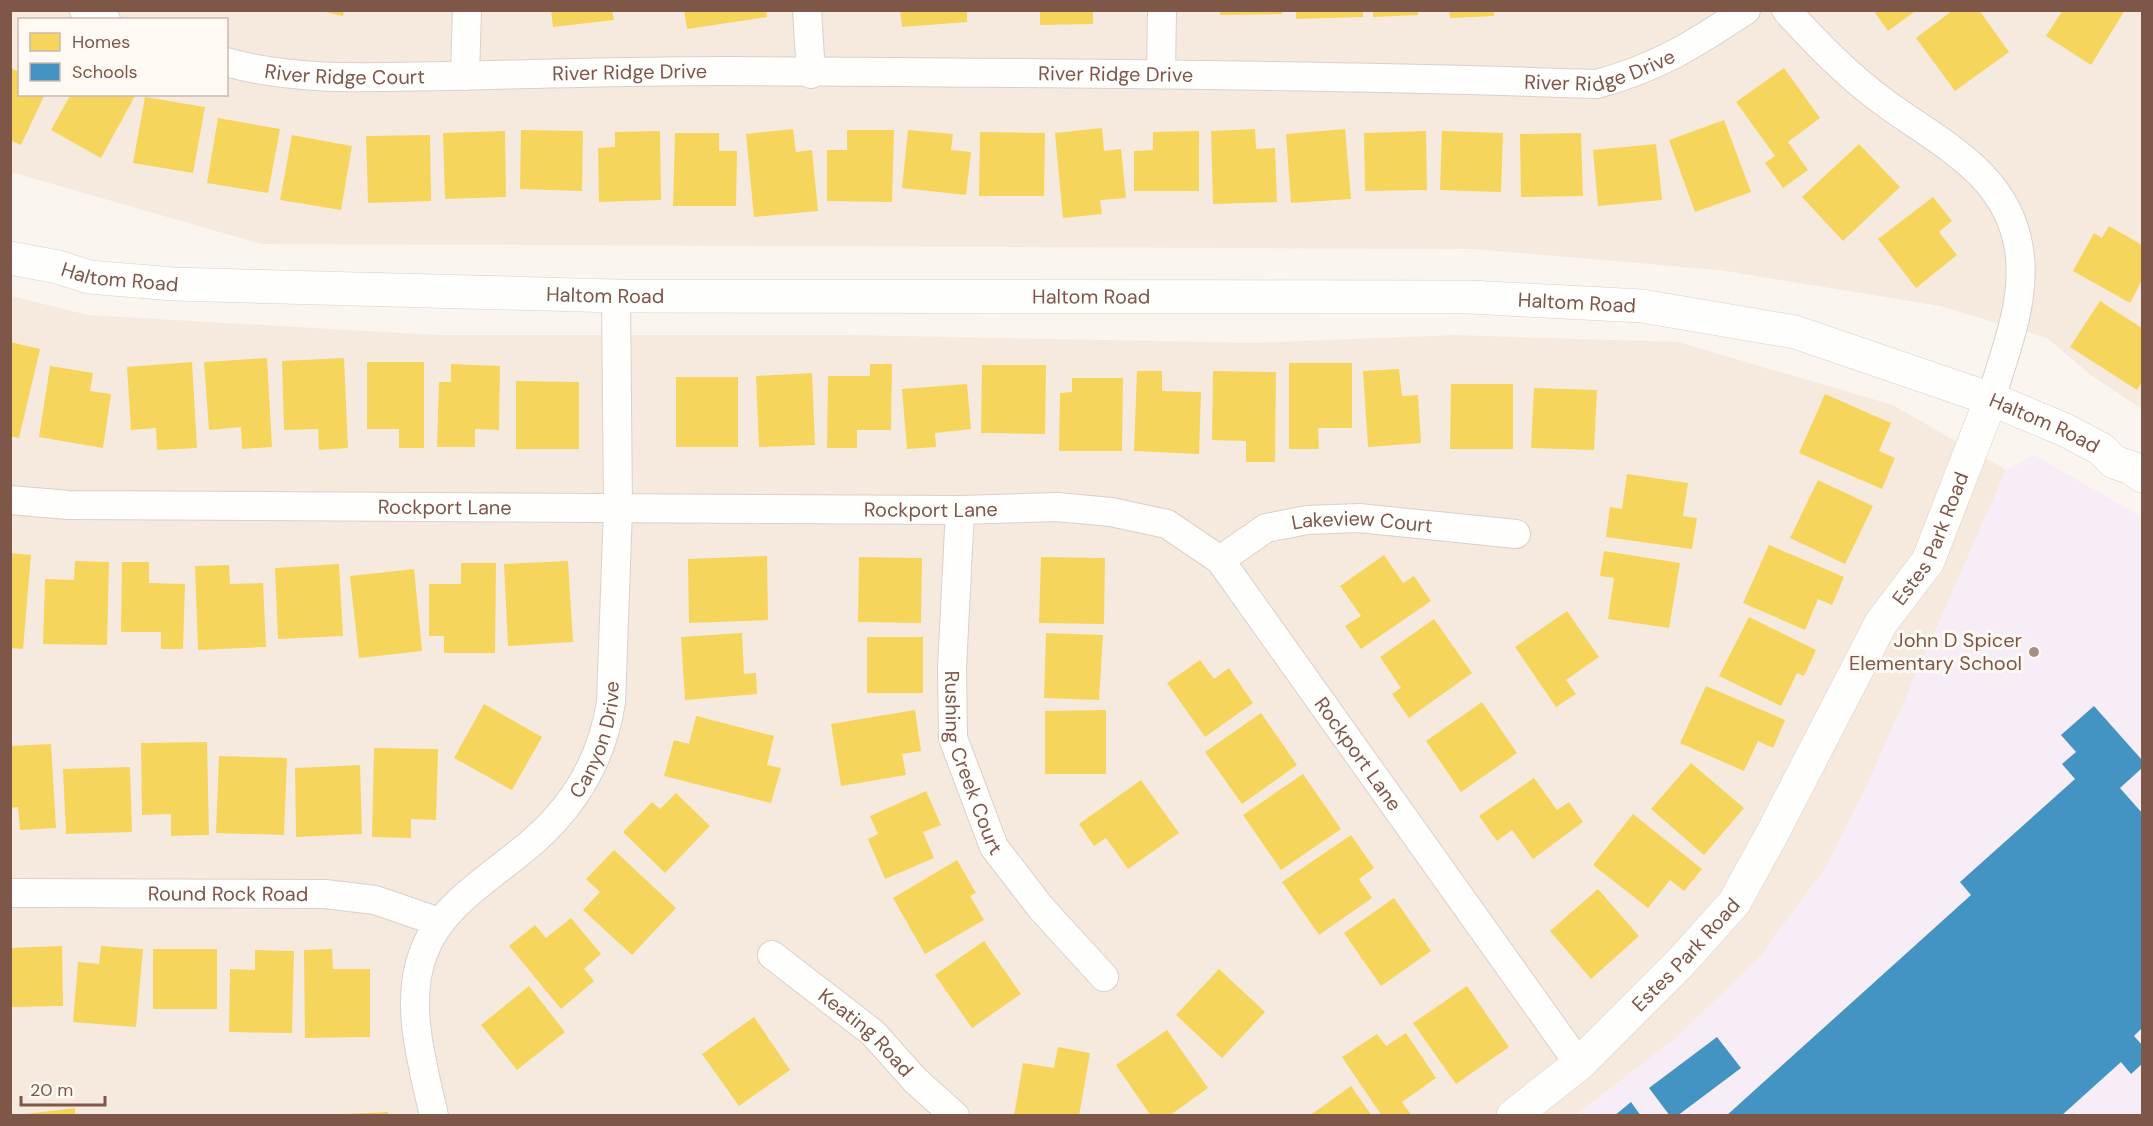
<svg xmlns="http://www.w3.org/2000/svg" width="2153" height="1126" font-family="'DM Sans',sans-serif">
<style>
.residential{fill:#f6eadf;fill-rule:evenodd}
.education{fill:#f6edf6}
.homes{fill:#f6d55c}
.schools{fill:#4393c3}
.lines{fill:none;stroke-linecap:round;stroke-linejoin:round}
.street-casing{stroke:#dad0cb;stroke-width:30}
.secondary-casing{stroke:#dad0ca;stroke-width:34}
.street{stroke:#fefefd;stroke-width:28}
.secondary{stroke:#fefefd;stroke-width:33}
.poi-dot{fill:#a98e83;stroke:#fff9f3;stroke-width:2}
.labels{text-anchor:middle;stroke-width:6;stroke-linejoin:round;paint-order:stroke}
.street-label{font-size:20px;fill:#7e5749;stroke:#fff9f3}
.poi-label{font-size:20px;fill:#7e5749;stroke:#fff9f3;text-anchor:end}
</style>
<rect width="100%" height="100%" fill="#faf5ef"/>
<path class="residential" d="M 10,11 L 2142,11 L 2142,409 L 2091,375 L 2047,338 L 1940,306 L 1719,270 L 1474,249 L 261,244 L 11,172 ZM 20,20 L 226,20 L 226,94 L 20,94 Z
M 11,296 L 88,315 L 435,335 L 849,335 L 1254,343 L 1455,335 L 1678,342 L 1893,405 L 2006,470 L 1866,788 L 1826,867 L 1759,958 L 1676,1038 L 1576,1115 L 11,1116 Z"/>
<path class="education" d="M 2034,455 L 2142,517 L 2142,1115 L 1576,1116 L 1676,1038 L 1759,958 L 1826,867 L 1866,788 L 2006,470 Z"/>
<path class="homes" d="M 317,10 L 344,10 L 343,16 Z
M 551,10 L 612,10 L 614,20 L 553,27 Z
M 684,10 L 766,10 L 767,17 L 687,29 Z
M 900,10 L 967,10 L 967,22 L 902,27 Z
M 1040,10 L 1093,10 L 1093,24 L 1040,25 Z
M 1220,10 L 1282,10 L 1282,14 L 1220,15 Z
M 1296,10 L 1363,10 L 1363,17 L 1296,19 Z
M 1373,10 L 1418,10 L 1418,15 L 1373,17 Z
M 1449,10 L 1494,10 L 1494,16 L 1450,18 Z
M 1873,10 L 1917,10 L 1888,31 Z
M 1953,10 L 1979,10 L 2009,52 L 1955,91 L 1916,38 Z
M 2063,10 L 2125,10 L 2091,65 L 2046,36 Z
M 10,68 L 20,72 L 20,94 L 45,94 L 21,145 L 10,140 Z
M 1784,68 L 1820,118 L 1788,142 L 1808,170 L 1783,188 L 1765,163 L 1775,156 L 1736,102 Z
M 71,94 L 135,96 L 101,158 L 51,130 Z
M 145,97 L 205,107 L 193,173 L 133,163 Z
M 218,118 L 280,129 L 268,193 L 207,183 Z
M 1724,120 L 1751,192 L 1695,212 L 1669,140 Z
M 1102,128 L 1104,151 L 1121,149 L 1126,198 L 1100,200 L 1102,214 L 1063,218 L 1055,133 Z
M 793,129 L 796,152 L 812,150 L 818,211 L 754,217 L 746,134 Z
M 1255,129 L 1256,149 L 1275,148 L 1277,202 L 1213,204 L 1211,131 Z
M 1345,129 L 1351,199 L 1291,203 L 1286,134 Z
M 521,130 L 583,131 L 582,191 L 520,189 Z
M 847,130 L 894,130 L 892,202 L 827,201 L 827,150 L 847,150 Z
M 908,130 L 953,134 L 951,150 L 971,152 L 966,195 L 902,188 Z
M 505,131 L 506,197 L 445,199 L 443,133 Z
M 660,131 L 661,200 L 599,202 L 598,148 L 615,147 L 615,132 Z
M 1199,131 L 1199,191 L 1134,191 L 1134,151 L 1153,150 L 1153,132 Z
M 1426,131 L 1427,190 L 1365,191 L 1364,133 Z
M 1442,131 L 1503,133 L 1501,192 L 1440,190 Z
M 980,132 L 1045,133 L 1044,196 L 979,196 Z
M 675,133 L 719,133 L 719,151 L 737,151 L 736,206 L 673,206 Z
M 1581,133 L 1583,196 L 1521,197 L 1520,134 Z
M 292,135 L 352,146 L 341,210 L 280,200 Z
M 430,135 L 431,201 L 368,203 L 366,136 Z
M 1656,144 L 1662,200 L 1598,206 L 1593,150 Z
M 1859,144 L 1900,187 L 1843,241 L 1802,197 Z
M 1933,197 L 1952,221 L 1939,232 L 1957,255 L 1916,288 L 1878,239 Z
M 2109,226 L 2142,245 L 2142,280 L 2130,303 L 2073,271 L 2094,233 L 2102,238 Z
M 2100,301 L 2142,328 L 2142,382 L 2137,390 L 2070,347 Z
M 10,342 L 40,349 L 19,438 L 10,436 Z
M 267,358 L 272,447 L 242,449 L 241,427 L 209,430 L 204,362 Z
M 344,358 L 348,448 L 319,450 L 318,429 L 284,430 L 282,361 Z
M 192,362 L 197,448 L 157,450 L 156,428 L 131,430 L 127,367 Z
M 367,362 L 424,362 L 424,448 L 399,448 L 399,429 L 367,429 Z
M 1289,363 L 1352,363 L 1352,428 L 1318,428 L 1319,449 L 1289,449 Z
M 451,364 L 500,366 L 499,430 L 475,429 L 475,447 L 437,447 L 439,382 L 451,382 Z
M 870,364 L 892,364 L 891,430 L 857,430 L 857,448 L 827,448 L 828,376 L 870,376 Z
M 982,365 L 1046,365 L 1045,434 L 981,433 Z
M 50,366 L 93,373 L 90,391 L 111,394 L 103,448 L 39,437 Z
M 1399,369 L 1402,396 L 1418,395 L 1421,443 L 1368,447 L 1363,371 Z
M 1137,371 L 1162,371 L 1162,391 L 1201,392 L 1199,454 L 1134,451 Z
M 1213,371 L 1276,372 L 1275,462 L 1246,462 L 1246,441 L 1212,440 Z
M 812,373 L 815,445 L 759,447 L 756,376 Z
M 676,377 L 738,377 L 738,447 L 676,447 Z
M 1072,378 L 1123,378 L 1122,451 L 1059,451 L 1060,393 L 1072,392 Z
M 516,381 L 579,382 L 579,449 L 516,449 Z
M 967,384 L 971,429 L 935,433 L 936,447 L 907,449 L 902,389 Z
M 1451,384 L 1513,384 L 1513,449 L 1450,449 Z
M 1534,388 L 1597,390 L 1594,450 L 1531,448 Z
M 1825,394 L 1891,423 L 1879,451 L 1895,458 L 1882,489 L 1799,453 Z
M 1627,474 L 1688,483 L 1683,516 L 1697,518 L 1692,549 L 1606,537 L 1610,507 L 1622,509 Z
M 1818,480 L 1873,506 L 1845,564 L 1790,538 Z
M 1769,545 L 1844,577 L 1832,605 L 1818,599 L 1805,630 L 1743,603 Z
M 1604,551 L 1680,563 L 1669,628 L 1608,619 L 1614,578 L 1600,576 Z
M 10,553 L 31,555 L 23,649 L 10,648 Z
M 1384,555 L 1403,583 L 1414,576 L 1431,601 L 1361,649 L 1345,626 L 1361,616 L 1340,586 Z
M 767,556 L 768,620 L 689,623 L 688,559 Z
M 859,557 L 922,558 L 921,623 L 858,622 Z
M 1041,557 L 1105,558 L 1104,624 L 1039,623 Z
M 75,561 L 109,562 L 107,645 L 43,644 L 45,579 L 74,580 Z
M 568,561 L 573,642 L 508,646 L 504,564 Z
M 122,562 L 149,562 L 149,583 L 185,584 L 183,649 L 161,649 L 161,632 L 121,632 Z
M 461,563 L 496,563 L 495,653 L 444,653 L 444,636 L 429,636 L 429,584 L 461,584 Z
M 339,564 L 343,636 L 278,639 L 275,568 Z
M 229,565 L 230,584 L 263,583 L 266,647 L 198,650 L 195,566 Z
M 414,569 L 422,651 L 359,658 L 350,576 Z
M 1567,611 L 1599,657 L 1566,680 L 1576,694 L 1556,707 L 1515,647 Z
M 1749,617 L 1816,650 L 1804,676 L 1797,673 L 1781,706 L 1719,676 Z
M 1434,619 L 1472,673 L 1409,718 L 1392,694 L 1401,688 L 1380,657 Z
M 742,633 L 744,674 L 756,673 L 757,694 L 685,700 L 681,637 Z
M 1046,633 L 1103,635 L 1099,700 L 1044,698 Z
M 867,637 L 923,637 L 923,693 L 867,693 Z
M 1200,660 L 1214,679 L 1229,668 L 1253,703 L 1205,737 L 1167,683 Z
M 1706,686 L 1785,720 L 1773,748 L 1758,741 L 1744,771 L 1680,743 Z
M 1482,702 L 1517,753 L 1461,792 L 1426,741 Z
M 484,704 L 542,737 L 512,790 L 454,758 Z
M 915,710 L 921,751 L 902,754 L 906,775 L 841,786 L 831,724 Z
M 1106,710 L 1106,774 L 1045,774 L 1045,711 Z
M 1261,713 L 1297,765 L 1242,804 L 1205,752 Z
M 696,716 L 774,736 L 767,765 L 781,768 L 771,803 L 664,776 L 674,740 L 689,744 Z
M 207,742 L 209,835 L 171,836 L 171,814 L 142,815 L 141,743 Z
M 51,744 L 56,828 L 20,830 L 18,807 L 10,808 L 10,746 Z
M 374,748 L 438,749 L 436,820 L 411,819 L 411,838 L 372,837 Z
M 219,756 L 287,758 L 284,835 L 216,833 Z
M 1691,763 L 1744,808 L 1704,855 L 1651,809 Z
M 360,765 L 362,834 L 296,837 L 295,768 Z
M 130,767 L 132,832 L 66,834 L 63,769 Z
M 1303,774 L 1341,829 L 1281,870 L 1243,815 Z
M 1534,778 L 1557,810 L 1569,802 L 1583,822 L 1533,859 L 1512,830 L 1497,841 L 1479,816 Z
M 1141,780 L 1179,833 L 1128,869 L 1106,838 L 1094,846 L 1079,824 Z
M 926,791 L 941,825 L 923,832 L 934,858 L 885,879 L 868,839 L 878,834 L 870,816 Z
M 676,793 L 710,826 L 665,873 L 623,832 L 652,802 L 660,809 Z
M 1633,814 L 1702,869 L 1684,891 L 1670,880 L 1648,908 L 1593,865 Z
M 1351,835 L 1374,868 L 1359,879 L 1372,898 L 1319,935 L 1282,882 Z
M 614,850 L 676,908 L 632,955 L 583,910 L 600,892 L 586,879 Z
M 957,860 L 976,893 L 970,896 L 984,920 L 925,954 L 893,898 Z
M 1598,889 L 1639,936 L 1591,979 L 1550,931 Z
M 1394,898 L 1431,951 L 1381,986 L 1344,933 Z
M 571,918 L 601,954 L 584,969 L 594,981 L 561,1009 L 509,946 L 535,925 L 546,938 Z
M 984,941 L 1021,994 L 972,1028 L 935,975 Z
M 62,946 L 63,1006 L 10,1007 L 10,948 Z
M 101,946 L 143,949 L 136,1027 L 73,1022 L 78,962 L 99,964 Z
M 153,949 L 217,949 L 217,1009 L 153,1009 Z
M 332,949 L 333,969 L 370,969 L 370,1037 L 305,1038 L 304,950 Z
M 255,950 L 294,951 L 292,1033 L 229,1032 L 230,969 L 255,970 Z
M 1219,969 L 1265,1012 L 1222,1058 L 1176,1015 Z
M 529,986 L 565,1032 L 517,1070 L 481,1025 Z
M 1467,986 L 1509,1047 L 1456,1084 L 1413,1023 Z
M 754,1017 L 790,1070 L 739,1106 L 702,1054 Z
M 1167,1030 L 1208,1088 L 1169,1116 L 1151,1116 L 1116,1065 Z
M 1406,1033 L 1436,1078 L 1402,1102 L 1412,1116 L 1382,1116 L 1342,1057 L 1377,1034 L 1386,1046 Z
M 1058,1047 L 1090,1053 L 1079,1116 L 1014,1116 L 1023,1063 L 1054,1068 Z
M 1351,1086 L 1372,1116 L 1309,1116 Z
M 75,1108 L 75,1116 L 26,1116 L 26,1114 Z
M 388,1112 L 388,1116 L 346,1116 L 346,1114 Z"/>
<path class="schools" d="M 2094,706 L 2142,760 L 2142,768 L 2120,788 L 2142,813 L 2142,1028 L 2134,1036 L 2142,1045 L 2142,1064 L 2131,1074 L 2121,1062 L 2061,1116 L 1726,1116 L 1971,895 L 1960,882 L 2075,779 L 2062,764 L 2076,752 L 2061,735 Z
M 1717,1037 L 1741,1068 L 1677,1116 L 1670,1116 L 1649,1088 Z
M 1631,1102 L 1641,1116 L 1614,1116 Z"/>
<g class="lines">
<defs>
<g id="street">
<path d="M 84,10 L 106,20"/>
<path d="M 807,10 L 811,74"/>
<path d="M 1786,10 C 1817,44 1848,76 1885,103 C 1941,144 2007,173 2019,249 C 2027,300 2005,351 1991,399"/>
<path id="s1" d="M 226,62 C 298,82 372,77 446,76 C 540,74 634,71 728,71 C 1018,73 1308,74 1597,84 C 1659,67 1693,45 1746,10"/>
<path d="M 1161,73 L 1162,10"/>
<path d="M 465,76 L 467,10"/>
<path id="s2" d="M 10,500 L 69,505 L 960,510 L 1057,507 L 1111,512 L 1167,524 L 1220,560 L 1579,1064"/>
<path id="s3" d="M 960,510 L 952,668 L 953,738 L 994,847 L 1041,908 L 1104,977"/>
<path id="s4" d="M 1220,560 L 1266,528 L 1307,520 L 1359,518 L 1516,534"/>
<path id="s5" d="M 10,893 L 325,894 L 375,900 L 439,922"/>
<path id="s6" d="M 772,955 L 873,1033 L 915,1080 L 955,1116"/>
<path id="s7" d="M 434,1116 C 423,1065 404,1005 423,954 C 439,909 483,882 519,853 C 569,814 601,766 611,702 L 618,509 L 616,296"/>
</g>
<g id="secondary">
<path id="s8" d="M 10,258 L 58,267 L 89,277 L 173,284 L 616,296 L 1469,297 L 1642,306 L 1795,332 L 1991,399 L 2065,430 L 2101,449 L 2114,462 L 2132,468 L 2142,476"/>
<path id="s9" d="M 1513,1116 L 1579,1064 L 1681,962 L 1734,903 L 1772,834 L 1881,623 L 1928,561 L 1991,399"/>
</g>
</defs>
<use href="#street" class="street-casing"/>
<use href="#secondary" class="secondary-casing"/>
<use href="#street" class="street"/>
<use href="#secondary" class="secondary"/>
</g>
<circle class="poi-dot" cx="2034" cy="652" r="6"/>
<g class="labels">
<g class="street-label">
<text dy="7" stroke="none"><textPath href="#s1" startOffset="1377">River Ridge Drive</textPath></text>
<text dy="7" stroke="none"><textPath href="#s1" startOffset="120">River Ridge Court</textPath></text>
<text dy="7" stroke="none"><textPath href="#s1" startOffset="405">River Ridge Drive</textPath></text>
<text dy="7" stroke="none"><textPath href="#s1" startOffset="891">River Ridge Drive</textPath></text>
<text dy="7" stroke="none"><textPath href="#s8" startOffset="112">Haltom Road</textPath></text>
<text dy="7" stroke="none"><textPath href="#s8" startOffset="598">Haltom Road</textPath></text>
<text dy="7" stroke="none"><textPath href="#s8" startOffset="1084">Haltom Road</textPath></text>
<text dy="7" stroke="none"><textPath href="#s8" startOffset="1570">Haltom Road</textPath></text>
<text dy="7" stroke="none"><textPath href="#s8" startOffset="2056">Haltom Road</textPath></text>
<text dy="7" stroke="none"><textPath href="#s2" startOffset="435">Rockport Lane</textPath></text>
<text dy="7" stroke="none"><textPath href="#s2" startOffset="921">Rockport Lane</textPath></text>
<text dy="7" stroke="none"><textPath href="#s4" startOffset="153">Lakeview Court</textPath></text>
<text dy="7" stroke="none"><textPath href="#s9" startOffset="723">Estes Park Road</textPath></text>
<text dy="7" stroke="none"><textPath href="#s7" startOffset="447">Canyon Drive</textPath></text>
<text dy="7" stroke="none"><textPath href="#s2" startOffset="1461">Rockport Lane</textPath></text>
<text dy="7" stroke="none"><textPath href="#s3" startOffset="256">Rushing Creek Court</textPath></text>
<text dy="7" stroke="none"><textPath href="#s5" startOffset="218">Round Rock Road</textPath></text>
<text dy="7" stroke="none"><textPath href="#s9" startOffset="237">Estes Park Road</textPath></text>
<text dy="7" stroke="none"><textPath href="#s6" startOffset="122">Keating Road</textPath></text>
</g>
<g class="poi-label">
<text x="2022" y="647">John D Spicer<tspan x="2022" dy="23">Elementary School</tspan></text>
</g>
</g>
<rect width="2153" height="1126" fill="none" stroke="#7e5749" stroke-width="24"/>
<rect x="18" y="18" width="210" height="78" fill="#fff9f3" stroke="#cbb8af" stroke-width="1.5"/>
<rect x="30" y="33" width="30" height="18" fill="#f6d55c" stroke="#cbb8af" stroke-width="1.5"/>
<text x="72" y="48" font-size="18" fill="#7e5749">Homes</text>
<rect x="30" y="63" width="30" height="18" fill="#4393c3" stroke="#cbb8af" stroke-width="1.5"/>
<text x="72" y="78" font-size="18" fill="#7e5749">Schools</text>
<path d="M21 1096v9h84v-9" fill="none" stroke="#7e5749" stroke-width="3"/>
<text x="30" y="1096" font-size="18" fill="#7e5749" stroke="#fff9f3" stroke-width="4.5" paint-order="stroke">20 m</text>
</svg>
